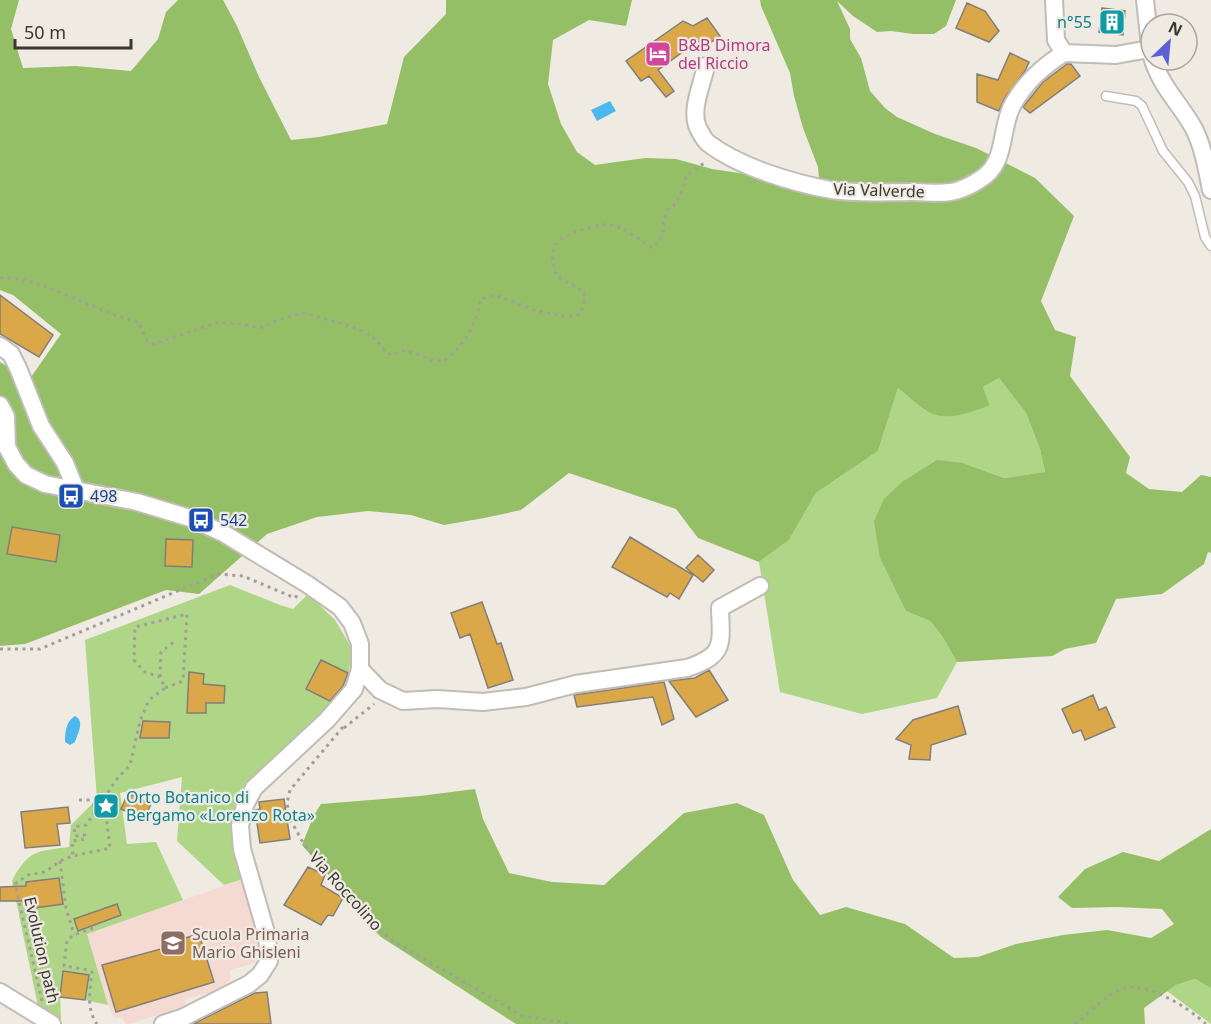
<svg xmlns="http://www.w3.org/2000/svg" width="1211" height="1024" font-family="'Noto Sans',sans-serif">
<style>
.education{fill:#f4dad3}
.green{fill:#afd587;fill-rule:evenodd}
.forest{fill:#95bf66}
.water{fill:#4db8f0}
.building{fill:#dba849;stroke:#837f78;stroke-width:1.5}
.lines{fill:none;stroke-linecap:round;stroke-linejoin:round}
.lane-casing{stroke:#c1bcb5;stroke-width:11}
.street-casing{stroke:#c1bcb5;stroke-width:20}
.path{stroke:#a29f99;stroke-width:3;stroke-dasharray:3 4.5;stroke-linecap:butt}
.lane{stroke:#fff;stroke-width:8}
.street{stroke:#fff;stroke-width:16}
.labels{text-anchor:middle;stroke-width:4.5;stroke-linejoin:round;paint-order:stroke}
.culture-label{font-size:16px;fill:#0d838f;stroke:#efeae2;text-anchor:end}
.hotel-label{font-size:16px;fill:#b23c85;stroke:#efeae2;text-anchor:start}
.street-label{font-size:16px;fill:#3a3835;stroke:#efeae2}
.transit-label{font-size:16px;fill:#164399;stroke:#efeae2;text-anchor:start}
.education-label{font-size:16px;fill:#785e54;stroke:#efeae2;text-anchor:start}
</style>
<rect width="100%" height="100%" fill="#efeae2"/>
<path class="education" d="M 243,879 L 260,952 L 254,963 L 230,970 L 231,978 L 223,989 L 185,999 L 186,1006 L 129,1024 L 126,1024 L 122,1017 L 115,1019 L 108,1005 L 87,934 Z"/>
<path class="green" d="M 999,378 L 1026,413 L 1040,449 L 1045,472 L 1004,478 L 963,463 L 906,611 L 930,621 L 942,636 L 957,662 L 937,698 L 862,714 L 780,692 L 759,562 L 789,540 L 816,493 L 878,451 L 898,388 L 926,411 L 990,405 L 983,387 Z
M 230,585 L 280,605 L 293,609 L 308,594 L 335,620 L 351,647 L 349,674 L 334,703 L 246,782 L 236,800 L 232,818 L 233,846 L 243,879 L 224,885 L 177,841 L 182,777 L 120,793 L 127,844 L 156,842 L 183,900 L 87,934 L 108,1005 L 85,1000 L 89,975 L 63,971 L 60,997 L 61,1019 L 49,1017 L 39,1011 L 12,881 C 28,850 37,851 69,847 L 71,825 L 97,799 L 85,640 ZM 59,878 L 62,904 L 36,908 L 35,901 L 28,901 L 26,882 Z
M 1195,979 L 1211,988 L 1211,1024 L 1167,991 L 1176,985 Z"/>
<path class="forest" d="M 0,0 L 19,0 L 11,29 L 23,68 L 76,66 L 131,71 L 158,39 L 166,12 L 178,0 L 223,0 L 237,26 L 259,77 L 291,140 L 319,137 L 387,124 L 404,57 L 446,14 L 446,0 L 632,0 L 626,26 L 589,20 L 553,40 L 548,84 L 561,124 L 577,152 L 595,165 L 645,158 L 676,159 L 712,169 L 793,181 L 819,179 L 818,167 L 803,128 L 794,96 L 790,73 L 761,6 L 760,0 L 956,0 L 946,26 L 934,34 L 913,34 L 891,31 L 877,32 L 853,16 L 837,1 L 850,29 L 850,39 L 861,58 L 870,91 L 885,108 L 897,117 L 935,134 L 976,148 L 1035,178 L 1074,216 L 1041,301 L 1055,330 L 1076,337 L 1070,376 L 1130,457 L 1126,473 L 1149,489 L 1182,492 L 1201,475 L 1211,477 L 1211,553 L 1208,552 L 1204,564 L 1162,594 L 1116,599 L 1096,643 L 1065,649 L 1052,656 L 957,662 L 942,636 L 930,621 L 906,611 L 880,558 L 874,521 L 884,499 L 902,482 L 937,460 L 963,463 L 1004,478 L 1045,472 L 1040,449 L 1026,413 L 999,378 L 983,387 L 990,405 C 970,413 945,423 925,410 C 915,403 907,395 898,388 L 878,451 L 816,493 L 789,540 L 759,562 L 698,538 L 676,509 L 569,473 L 521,510 L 484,518 L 444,525 L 411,515 L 368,511 L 317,517 L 267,534 L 199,594 L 166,590 L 25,644 L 0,646 L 0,362 L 29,380 L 61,334 L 13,295 L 0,290 Z
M 475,789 L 483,819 L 509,873 L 552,882 L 604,885 L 684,813 L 737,803 L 764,815 L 793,880 L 820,915 L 846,907 L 905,924 L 954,958 L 978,957 L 1016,944 L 1063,935 L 1107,930 L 1151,938 L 1174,924 L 1162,909 L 1117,907 L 1072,908 L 1058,897 L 1085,869 L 1123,852 L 1159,861 L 1211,829 L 1211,988 L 1195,979 L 1176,985 L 1144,1008 L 1145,1024 L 516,1024 L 381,937 L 351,907 L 332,879 L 302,845 L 314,815 L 321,804 L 420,796 Z"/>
<path class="water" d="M 610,101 L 616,111 L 597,121 L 591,110 Z
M 75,716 C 85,721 78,733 75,742 L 70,745 L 65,742 C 65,732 66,721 75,716 Z"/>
<path class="building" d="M 967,3 L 985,11 L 999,31 L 989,42 L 956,28 Z
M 1102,8 L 1125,11 L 1123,35 L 1099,32 Z
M 707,18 L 720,36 L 704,47 L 698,41 L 658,70 L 674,91 L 666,97 L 649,76 L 641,81 L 626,61 L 683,21 L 693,26 Z
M 1010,53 L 1029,62 L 1025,71 L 1004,99 L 999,111 L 977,102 L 977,74 L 998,80 Z
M 1067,64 L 1071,64 L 1080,76 L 1030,113 L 1023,107 L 1043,82 Z
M 0,295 L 53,335 L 39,357 L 0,334 Z
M 12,527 L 60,535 L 56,562 L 7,554 Z
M 630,537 L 693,575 L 679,599 L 670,593 L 667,597 L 612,567 Z
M 166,539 L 193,540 L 192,567 L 165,566 Z
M 698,555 L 714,570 L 703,582 L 686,568 Z
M 482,602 L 497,644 L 501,643 L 513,680 L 488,688 L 470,634 L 460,638 L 451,613 Z
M 321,660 L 348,673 L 343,686 L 330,701 L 306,689 Z
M 709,670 L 728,700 L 696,717 L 669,681 L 695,678 Z
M 189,672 L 204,674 L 203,684 L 225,686 L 224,703 L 206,703 L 206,713 L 187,713 Z
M 664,682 L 674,719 L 662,725 L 653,697 L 577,707 L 574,695 Z
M 1093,695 L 1099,710 L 1106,707 L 1115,727 L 1085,740 L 1081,730 L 1073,733 L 1062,709 Z
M 958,706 L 966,734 L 931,745 L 930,760 L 909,759 L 911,745 L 896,739 L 913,720 Z
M 143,721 L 170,722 L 169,738 L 140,738 Z
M 128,793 L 151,804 L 144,819 L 121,809 Z
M 284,799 L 290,839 L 260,843 L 255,810 L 260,809 L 259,802 Z
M 68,807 L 70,823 L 57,824 L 60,845 L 25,848 L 21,812 Z
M 308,867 L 325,875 L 321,885 L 343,898 L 333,916 L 328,915 L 321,925 L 284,905 Z
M 59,878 L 63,904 L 35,908 L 35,901 L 0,901 L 0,887 L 26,886 L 26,882 Z
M 117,904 L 121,915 L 78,931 L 74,919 Z
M 199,934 L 214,982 L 116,1012 L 102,965 L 172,946 L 171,942 Z
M 63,971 L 89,975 L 85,1000 L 60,997 Z
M 267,992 L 271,1024 L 193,1024 L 255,993 Z"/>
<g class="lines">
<defs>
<path id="lane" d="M 1106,96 L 1136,101 L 1142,106 L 1163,151 L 1188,182 L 1195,196 L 1205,237 L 1211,246"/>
<path id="street" d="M 1054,0 L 1056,40 L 1064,53 L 1116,55 L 1149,49
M 1145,0 L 1151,55
M 1153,60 C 1161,86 1180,104 1193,127 C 1203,145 1207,170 1211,190
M 706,66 C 702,85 690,110 698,128 C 701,133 704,140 708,143 C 739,167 793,183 831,190 C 858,194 886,192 913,192 C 925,192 938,194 950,192 C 959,191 972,185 979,180 C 1008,164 999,129 1013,104 C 1026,81 1043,66 1064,53
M 0,346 L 11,354 L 18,368 L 41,426 L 65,463 L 76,490
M 0,405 L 6,416 L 7,447 L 16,464 L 26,475 L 45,484 L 137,502 L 190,518 L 223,533 L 307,584 L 340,607 L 352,623 L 360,644 L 360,669 L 354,689 L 327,720 L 254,788 L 245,805 L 240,826 L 242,849 L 267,936 L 269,961 L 260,975 L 249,984 L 184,1017 L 163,1024
M 360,669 L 380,690 L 403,701 L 437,699 L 483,702 L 526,697 L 576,684 L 687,668 C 726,655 721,644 720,608 L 760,586
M 0,992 L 52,1024"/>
</defs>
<use href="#lane" class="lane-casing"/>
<use href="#street" class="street-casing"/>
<path class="path" d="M 0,278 C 9,278 19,278 28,281 C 66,291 101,314 139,322 L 147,341 L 154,344 L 215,323 L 243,324 L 260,328 L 286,317 L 305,313 L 356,328 L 373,337 L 385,351 L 391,355 L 405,350 L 432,360 L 444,361 C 465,345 476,325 481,299 L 495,295 L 537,311 L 567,317 L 580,314 L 584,303 L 584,293 L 577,287 L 557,277 C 547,247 553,239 582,230 C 591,227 600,224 609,225 C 624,226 638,239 650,247 L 655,247 L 663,233 L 664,219 L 669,208 L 676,204 L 685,183 L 686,175 L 706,162
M 0,649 L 40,649 L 218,574 L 243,576 L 295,598 L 298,594
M 160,677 L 161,652 L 175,641
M 343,727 L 290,790 L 287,803 L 290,819 L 305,846 L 373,923 L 391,940 L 523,1016 L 573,1024
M 344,728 L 374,704
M 104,799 L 116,780 L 130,765 L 140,721 L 149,700 L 165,688 L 160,677 L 145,672 L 134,660 L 135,627 L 187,614 L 183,681 L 165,688
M 79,800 L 91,800 L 94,803
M 60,861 L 66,908 L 74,935
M 93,928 L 74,935 L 67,940 L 64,966 L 88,970 L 92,972 C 90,990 86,1009 97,1024
M 42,1001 L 15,884 L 28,875 L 45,872 L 60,861 L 73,856 L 110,848 L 104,799 L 94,803 L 94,814 L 86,825 L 74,827 L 75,836 L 85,835 L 86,837 L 85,839 L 72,841 L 73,856
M 1075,1024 C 1089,1013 1103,998 1119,990 C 1143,978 1189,1008 1206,1024"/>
<use href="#lane" class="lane"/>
<use href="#street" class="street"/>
</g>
<defs>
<symbol id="building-square" viewBox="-11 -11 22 22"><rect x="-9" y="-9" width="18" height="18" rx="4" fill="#0f9aa8" stroke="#efeae2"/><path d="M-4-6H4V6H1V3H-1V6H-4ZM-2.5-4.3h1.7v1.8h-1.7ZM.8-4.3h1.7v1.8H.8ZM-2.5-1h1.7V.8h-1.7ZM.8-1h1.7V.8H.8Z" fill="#fff"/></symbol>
<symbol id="hotel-square" viewBox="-11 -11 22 22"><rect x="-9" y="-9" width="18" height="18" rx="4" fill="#d1479c" stroke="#efeae2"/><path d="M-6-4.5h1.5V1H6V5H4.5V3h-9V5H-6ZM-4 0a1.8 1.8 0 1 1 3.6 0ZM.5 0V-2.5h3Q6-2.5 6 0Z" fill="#fff"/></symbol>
<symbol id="bus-square" viewBox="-11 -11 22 22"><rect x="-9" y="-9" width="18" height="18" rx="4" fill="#1a4fb4" stroke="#efeae2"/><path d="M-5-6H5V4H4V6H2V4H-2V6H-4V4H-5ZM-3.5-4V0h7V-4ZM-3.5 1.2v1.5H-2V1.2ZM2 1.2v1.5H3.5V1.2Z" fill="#fff"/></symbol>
<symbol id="sight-square" viewBox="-11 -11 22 22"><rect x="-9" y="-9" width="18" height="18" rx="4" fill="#0f9aa8" stroke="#efeae2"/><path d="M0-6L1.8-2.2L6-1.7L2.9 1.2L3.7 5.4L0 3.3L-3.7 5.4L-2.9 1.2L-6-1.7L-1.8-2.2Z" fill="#fff"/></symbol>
<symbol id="school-square" viewBox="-11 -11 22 22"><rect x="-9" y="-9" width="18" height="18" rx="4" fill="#8d6e63" stroke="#efeae2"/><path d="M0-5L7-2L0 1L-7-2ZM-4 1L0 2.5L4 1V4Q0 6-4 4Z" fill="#fff"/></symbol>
</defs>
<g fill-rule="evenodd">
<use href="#building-square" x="1097" y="7" width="30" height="30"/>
<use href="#hotel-square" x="643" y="39" width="30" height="30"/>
<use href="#bus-square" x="56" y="481" width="30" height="30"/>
<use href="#bus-square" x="186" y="505" width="30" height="30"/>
<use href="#sight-square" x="91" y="791" width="30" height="30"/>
<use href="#school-square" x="158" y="928" width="30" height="30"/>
</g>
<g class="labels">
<g class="culture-label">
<text x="1092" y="28">n°55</text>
<text x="126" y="803" text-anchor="start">Orto Botanico di<tspan x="126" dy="18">Bergamo «Lorenzo Rota»</tspan></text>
</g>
<g class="hotel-label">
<text x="678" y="51">B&amp;B Dimora<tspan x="678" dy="18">del Riccio</tspan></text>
</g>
<g class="street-label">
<text transform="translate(879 190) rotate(2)" y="6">Via Valverde</text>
<text transform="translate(346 891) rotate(48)" y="6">Via Roccolino</text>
<text transform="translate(42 950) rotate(77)" y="6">Evolution path</text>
</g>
<g class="transit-label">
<text x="90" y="502">498</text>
<text x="220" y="526">542</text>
</g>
<g class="education-label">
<text x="192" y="940">Scuola Primaria<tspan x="192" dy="18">Mario Ghisleni</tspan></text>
</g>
</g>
<g transform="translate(1169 42) rotate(26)"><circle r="28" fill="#efeae2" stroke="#a7a39d" stroke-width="1.5"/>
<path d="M0-4.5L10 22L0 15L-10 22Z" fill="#5d5fd7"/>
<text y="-9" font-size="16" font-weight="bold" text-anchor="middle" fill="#3a3835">N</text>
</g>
<path d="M15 39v9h116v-9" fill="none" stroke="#3a3835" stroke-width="3"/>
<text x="24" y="39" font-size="18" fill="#3a3835" stroke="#efeae2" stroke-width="4.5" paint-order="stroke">50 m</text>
</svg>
